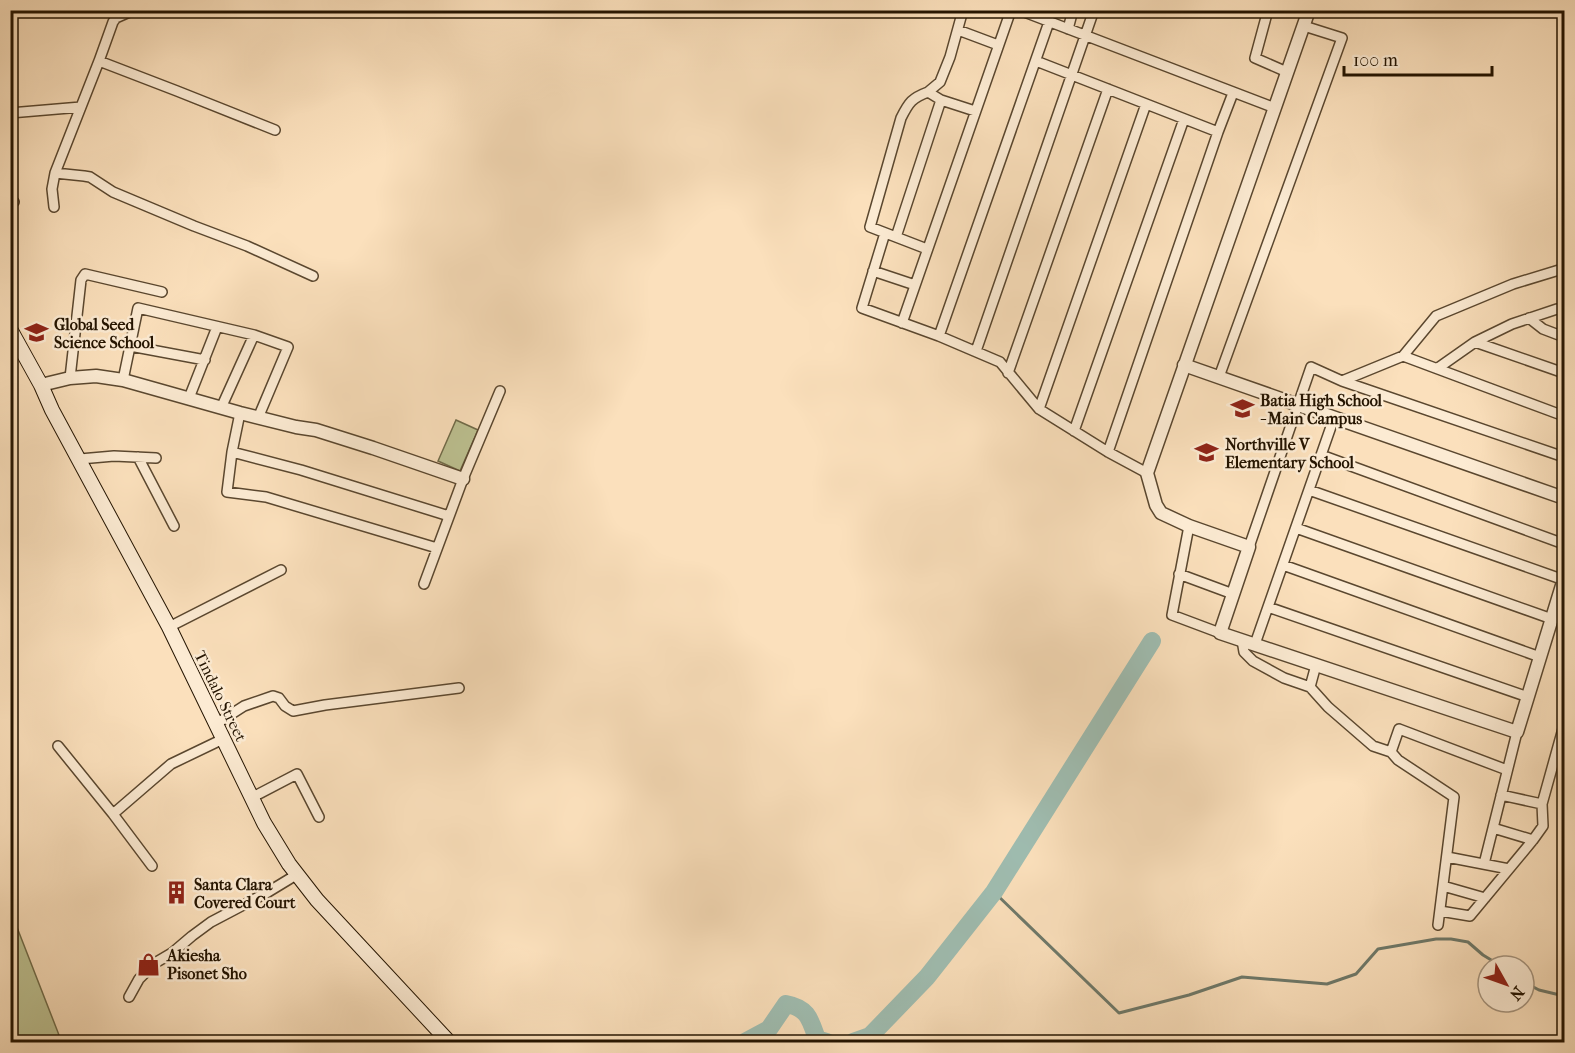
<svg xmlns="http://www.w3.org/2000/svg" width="1575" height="1053" font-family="'IM FELL French Canon',serif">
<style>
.green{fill:#bdc292;stroke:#706b49;stroke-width:1.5}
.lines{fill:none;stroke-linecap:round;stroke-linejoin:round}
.stream{stroke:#6e796a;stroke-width:3}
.river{stroke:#9fbdb1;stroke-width:18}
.minor-casing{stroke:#5a472f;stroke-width:12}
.tertiary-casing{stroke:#5a472f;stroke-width:15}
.secondary-casing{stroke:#241400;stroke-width:16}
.minor{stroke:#fcebd3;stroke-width:9}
.tertiary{stroke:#fcebd3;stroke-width:12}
.secondary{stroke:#fcebd3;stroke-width:14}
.labels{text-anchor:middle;stroke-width:5;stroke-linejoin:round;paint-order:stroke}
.poi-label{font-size:16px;font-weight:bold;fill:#241400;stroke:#fcebd3;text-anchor:start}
.street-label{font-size:16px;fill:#241400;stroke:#fcebd3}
</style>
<rect width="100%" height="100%" fill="#fbe0bc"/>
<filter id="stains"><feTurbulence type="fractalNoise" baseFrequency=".00333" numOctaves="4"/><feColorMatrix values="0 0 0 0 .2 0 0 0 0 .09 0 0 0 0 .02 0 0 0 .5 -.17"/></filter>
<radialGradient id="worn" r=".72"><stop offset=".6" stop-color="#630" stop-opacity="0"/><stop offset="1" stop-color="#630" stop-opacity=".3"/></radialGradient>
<path class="green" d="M 456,420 L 478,430 L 460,471 L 438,461 Z
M 11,912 L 59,1035 L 44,1042 L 11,1042 Z"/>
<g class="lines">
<path class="stream" d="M 994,892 L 1119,1013 L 1189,995 L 1242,977 L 1327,984 L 1356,974 L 1378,949 L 1436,939 L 1451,939 L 1468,942 L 1483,955 L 1501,966
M 1524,982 L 1539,990 L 1564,996"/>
<path class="river" d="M 745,1042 L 769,1029 L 786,1004 C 808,1008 810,1019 817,1039 L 827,1042
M 853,1042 L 870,1036 L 927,977 L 994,892 L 1152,641"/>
<defs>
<path id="minor" d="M 1019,10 L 1275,108
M 1268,10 L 1255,58 L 1287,72
M 1068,29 L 1073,10
M 958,30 L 998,45
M 99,61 L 177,91 L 275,130
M 1036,61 L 1218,132
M 928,92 L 940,82 L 950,57 L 963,10
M 10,113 L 81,107
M 55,173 L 84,176 L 90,177 L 113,192 L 194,226 L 247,246 L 313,276
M 10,203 L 14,202
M 54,207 L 52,189 L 55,173 L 99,61 L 113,22 L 116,18 L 134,10
M 885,233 L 862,308 L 939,336 L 1000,362 L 1039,409 L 1108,452 L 1147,473
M 896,237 L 941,100
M 927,249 L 870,227 L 901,118 C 909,102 912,98 928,92 L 941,100 L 975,111
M 873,271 L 915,285
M 1529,318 L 1543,329 L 1564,337
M 902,323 L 1011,10
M 939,336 L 1049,22
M 1475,342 L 1564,373
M 130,346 L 205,360
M 976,351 L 1094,10
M 1403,356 L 1564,416
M 1438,368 L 1475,342 L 1512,324 L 1557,309 L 1564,309
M 1008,373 L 1108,89
M 1219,377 L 1342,38 L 1304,26
M 70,378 L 81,280 L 85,274 L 162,292
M 123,380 L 138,308 L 254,335 L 288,347 L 258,418
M 1342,381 L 1564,457
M 189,398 L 217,327
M 221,408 L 254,335
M 1039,409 L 1146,104
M 240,413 L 232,452 L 227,492 L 266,497 L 437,548
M 1074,431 L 1184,119
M 232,452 L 301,470 L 449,516
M 1108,452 L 1218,132 L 1233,93
M 1321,455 L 1564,544
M 138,457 L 174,526
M 80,459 L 114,456 L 156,458
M 1309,490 L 1564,580
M 1189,526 L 1172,615 L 1220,633
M 1296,528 L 1552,619
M 1249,547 L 1311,367 L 1342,381 L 1403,356 L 1436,316 L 1513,284 L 1559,270 L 1564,270
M 1283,565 L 1540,657
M 1179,574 L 1233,594
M 424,584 L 463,479 L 500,391
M 1268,607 L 1528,697
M 169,627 L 281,570
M 1242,640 L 1244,652 L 1253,661 L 1284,678 L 1310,687 L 1328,707 L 1373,746 L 1391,752 L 1398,760 L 1454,797 L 1438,925
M 1255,644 L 1334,418
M 1310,687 L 1316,665
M 216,724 L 244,706 L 273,696 L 279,698 L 285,706 L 293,711 L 325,705 L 459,688
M 58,746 L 113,814
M 1391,752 L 1399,729 L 1507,770
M 1501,795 L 1542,804
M 251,798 L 297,774 L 319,817
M 1493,828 L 1533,840
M 1447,857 L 1509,869
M 1484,864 L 1517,732
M 152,866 L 113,814 L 171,764 L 223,739
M 1443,886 L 1485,898
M 1440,911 L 1470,916 L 1533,840 L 1543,826 L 1542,804 L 1564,725
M 129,997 L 139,979 L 155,963 L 172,953 L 192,936 L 211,922 L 268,892 L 296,875"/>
<path id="tertiary" d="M 1309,10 L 1147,473 L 1156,505 L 1161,513 L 1189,526 L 1249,547 L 1220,633 L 1517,732 L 1564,579
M 1184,365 L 1564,498
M 41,385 L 70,378 L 96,376 L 123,380 L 240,413 L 296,427 L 316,430 L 373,448 L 463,479"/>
<path id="secondary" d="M 10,329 L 41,385 L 52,410 L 169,627 L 264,823 L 289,864 L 317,900 L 449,1042"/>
</defs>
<use href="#minor" class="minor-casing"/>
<use href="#tertiary" class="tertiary-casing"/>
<use href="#secondary" class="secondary-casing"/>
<use href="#minor" class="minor"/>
<use href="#tertiary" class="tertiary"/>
<use href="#secondary" class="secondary"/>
</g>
<defs>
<symbol id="school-bare" viewBox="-9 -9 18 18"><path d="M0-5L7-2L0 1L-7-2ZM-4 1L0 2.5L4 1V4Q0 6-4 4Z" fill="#8f2418" stroke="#fcebd3" stroke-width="2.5" paint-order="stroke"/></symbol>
<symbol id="building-bare" viewBox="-9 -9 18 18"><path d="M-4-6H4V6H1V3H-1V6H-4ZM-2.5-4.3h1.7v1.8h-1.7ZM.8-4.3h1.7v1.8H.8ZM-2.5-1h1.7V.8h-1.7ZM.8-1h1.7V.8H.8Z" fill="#8f2418" stroke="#fcebd3" stroke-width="2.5" paint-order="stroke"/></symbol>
<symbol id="shop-bare" viewBox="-9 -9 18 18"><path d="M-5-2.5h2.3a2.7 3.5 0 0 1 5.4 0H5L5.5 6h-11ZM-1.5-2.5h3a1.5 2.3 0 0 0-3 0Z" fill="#8f2418" stroke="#fcebd3" stroke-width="2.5" paint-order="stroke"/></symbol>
</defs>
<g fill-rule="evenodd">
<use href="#school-bare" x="20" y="316" width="33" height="33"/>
<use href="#school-bare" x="1226" y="392" width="33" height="33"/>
<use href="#school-bare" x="1190" y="436" width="33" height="33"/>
<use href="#building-bare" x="160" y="876" width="33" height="33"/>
<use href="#shop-bare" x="132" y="948" width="33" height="33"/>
</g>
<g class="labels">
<g class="poi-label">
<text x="54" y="330">Global Seed<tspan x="54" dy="18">Science School</tspan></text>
<text x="1260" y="406">Batia High School<tspan x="1260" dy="18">- Main Campus</tspan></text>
<text x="1225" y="450">Northville V<tspan x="1225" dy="18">Elementary School</tspan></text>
<text x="194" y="890">Santa Clara<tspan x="194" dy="18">Covered Court</tspan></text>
<text x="167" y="961">Akiesha<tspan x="167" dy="18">Pisonet Sho</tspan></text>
</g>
<g class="street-label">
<text transform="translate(221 696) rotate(64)" y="6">Tindalo Street</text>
</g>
</g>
<rect width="1575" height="1053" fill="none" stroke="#fbe0bc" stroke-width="36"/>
<rect x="12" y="12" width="1551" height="1029" fill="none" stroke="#241400" stroke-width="3"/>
<rect x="18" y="18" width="1539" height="1017" fill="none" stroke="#241400" stroke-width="1.5"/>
<g transform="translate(1506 984) rotate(130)"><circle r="28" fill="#fcebd3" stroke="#a6957f" stroke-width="1.5"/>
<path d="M0-4.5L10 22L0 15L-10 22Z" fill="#8f2418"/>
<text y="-9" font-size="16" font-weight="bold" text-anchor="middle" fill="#241400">N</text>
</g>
<path d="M1344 66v9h148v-9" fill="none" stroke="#241400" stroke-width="3"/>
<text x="1353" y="66" font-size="18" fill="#241400" stroke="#fcebd3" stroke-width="4.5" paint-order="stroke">100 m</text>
<rect width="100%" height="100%" filter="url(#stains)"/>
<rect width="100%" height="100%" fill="url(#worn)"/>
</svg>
